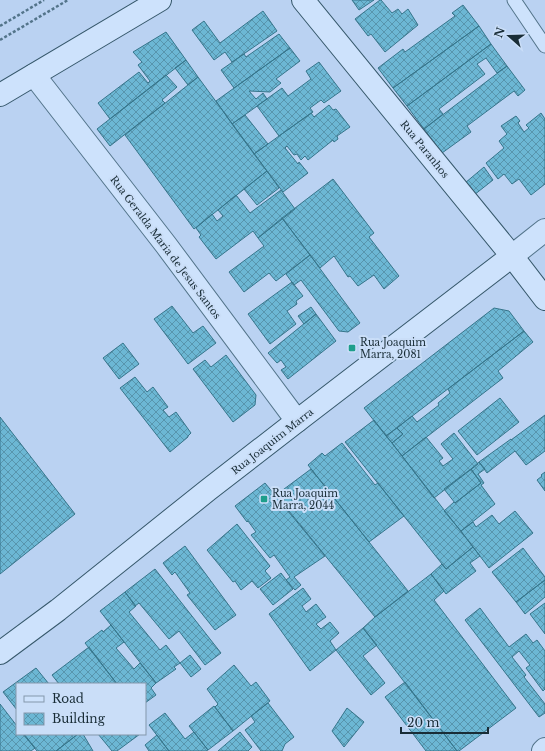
<svg xmlns="http://www.w3.org/2000/svg" width="545" height="751" font-family="'Libre Baskerville',serif">
<style>
.building{fill:url(#building-cross-hatch);stroke:#36758b}
.lines{fill:none;stroke-linecap:round;stroke-linejoin:round}
.lane-casing{stroke:#53748a;stroke-width:15}
.street-casing{stroke:#53748a;stroke-width:24}
.secondary-casing{stroke:#36586b;stroke-width:24}
.path{stroke:#53748a;stroke-width:2.5;stroke-dasharray:3 2;stroke-linecap:butt}
.lane{stroke:#cde2fc;stroke-width:13}
.street{stroke:#cde2fc;stroke-width:22}
.secondary{stroke:#cde2fc;stroke-width:22}
.poi-dot{fill:#1d9e8b;stroke:#cadef8;stroke-width:1.5}
.labels{text-anchor:middle;stroke-width:4;stroke-linejoin:round;paint-order:stroke}
.street-label{font-size:10px;fill:#192d37;stroke:#cadef8}
.poi-label{font-size:10px;fill:#192d37;stroke:#cadef8;text-anchor:start}
</style>
<defs>
<pattern id="building-cross-hatch" width="8" height="8" patternUnits="userSpaceOnUse"><rect width="8" height="8" fill="#6cb7d4"/><path d="M0 0l8 8M0 8l8-8" fill="none" stroke="#5895ad"/></pattern>
</defs>
<rect width="100%" height="100%" fill="#bad2f2"/>
<path class="building" d="M 352,0 L 374,0 L 359,10 Z
M 380,0 L 381,0 L 392,13 L 398,9 L 402,14 L 408,9 L 418,25 L 385,52 L 371,34 L 368,36 L 355,19 Z
M 463,5 L 479,26 L 393,88 L 378,68 L 403,49 L 405,52 L 455,16 L 452,13 Z
M 263,11 L 277,31 L 232,62 L 225,52 L 214,60 L 192,30 L 204,21 L 220,43 Z
M 479,26 L 491,44 L 407,106 L 393,88 Z
M 166,32 L 186,60 L 110,119 L 98,103 L 139,72 L 148,83 L 150,81 L 138,65 L 142,62 L 133,52 Z
M 279,34 L 290,48 L 234,88 L 221,70 L 244,54 L 246,57 Z
M 491,44 L 507,66 L 497,73 L 486,58 L 477,64 L 485,74 L 439,109 L 443,114 L 424,129 L 407,106 Z
M 290,48 L 300,61 L 276,79 L 281,83 L 270,92 L 249,91 L 256,99 L 263,93 L 267,99 L 232,124 L 216,101 Z
M 186,60 L 198,77 L 188,85 L 175,68 Z
M 319,62 L 341,91 L 324,103 L 321,100 L 310,108 L 313,112 L 279,136 L 257,106 L 282,88 L 288,96 L 311,79 L 306,71 Z
M 507,66 L 525,90 L 518,96 L 514,91 L 467,126 L 471,132 L 442,153 L 424,129 Z
M 166,75 L 177,87 L 162,100 L 165,103 L 110,146 L 97,129 Z
M 198,77 L 267,171 L 194,229 L 125,135 Z
M 329,105 L 333,110 L 336,109 L 350,127 L 337,136 L 338,139 L 334,142 L 333,140 L 308,160 L 305,156 L 301,160 L 297,154 L 294,155 L 287,146 L 285,148 L 298,164 L 299,162 L 308,173 L 283,192 L 254,154 L 311,113 L 314,117 Z
M 541,113 L 545,119 L 545,184 L 531,195 L 519,179 L 512,184 L 504,174 L 498,179 L 486,163 L 504,148 L 499,141 L 507,134 L 501,126 L 516,116 L 520,121 L 518,123 L 524,132 L 529,128 L 526,125 Z
M 245,115 L 268,144 L 254,154 L 232,124 Z
M 484,167 L 493,180 L 474,195 L 465,183 Z
M 267,171 L 279,188 L 257,205 L 244,189 Z
M 333,179 L 374,233 L 369,237 L 399,276 L 384,289 L 374,275 L 358,286 L 350,276 L 348,277 L 334,256 L 320,268 L 282,218 Z
M 281,190 L 295,209 L 258,238 L 253,231 L 216,259 L 199,237 L 201,235 L 196,228 L 212,214 L 217,221 L 223,216 L 218,210 L 236,195 L 250,213 Z
M 282,218 L 310,255 L 276,281 L 269,273 L 244,292 L 229,272 L 264,246 L 258,238 Z
M 310,255 L 360,323 L 348,332 L 339,331 L 301,280 L 294,285 L 286,274 Z
M 292,282 L 303,296 L 296,301 L 297,304 L 287,311 L 296,324 L 270,344 L 248,314 Z
M 172,306 L 193,333 L 203,326 L 216,343 L 188,364 L 154,319 Z
M 311,307 L 316,314 L 304,324 L 298,316 Z
M 494,308 L 509,311 L 524,331 L 386,436 L 364,408 Z
M 316,314 L 336,341 L 288,379 L 281,370 L 286,367 L 281,360 L 277,363 L 268,353 Z
M 524,331 L 533,342 L 498,371 L 503,378 L 402,456 L 392,443 L 403,434 L 397,428 L 412,416 L 417,422 L 439,405 L 438,403 L 450,393 L 448,389 Z
M 123,343 L 139,364 L 119,379 L 103,358 Z
M 226,355 L 256,395 L 255,405 L 233,422 L 193,369 L 205,360 L 211,367 Z
M 135,377 L 147,392 L 153,387 L 168,407 L 163,410 L 169,417 L 176,412 L 191,433 L 188,436 L 188,437 L 170,452 L 120,388 Z
M 500,398 L 519,422 L 477,455 L 458,431 Z
M 545,415 L 545,451 L 526,465 L 515,451 L 487,473 L 479,462 L 511,439 L 511,440 Z
M 0,417 L 75,514 L 0,574 Z
M 374,420 L 473,547 L 446,569 L 345,442 Z
M 397,428 L 403,434 L 392,443 L 386,436 Z
M 454,433 L 478,464 L 434,498 L 402,456 L 426,437 L 443,458 L 439,461 L 443,466 L 453,459 L 441,444 Z
M 342,443 L 375,485 L 378,483 L 404,516 L 369,542 L 308,465 L 322,453 L 325,456 Z
M 479,462 L 485,469 L 478,474 L 484,483 L 481,485 L 495,504 L 461,531 L 444,511 L 454,502 L 455,503 L 481,483 L 471,469 Z
M 311,469 L 408,591 L 375,617 L 276,495 Z
M 471,469 L 481,483 L 455,503 L 444,489 Z
M 545,472 L 545,491 L 537,480 L 542,476 L 541,475 Z
M 265,483 L 325,556 L 294,577 L 301,585 L 295,590 L 286,580 L 290,577 L 274,555 L 270,558 L 251,535 L 256,532 L 248,521 L 247,522 L 235,506 Z
M 515,511 L 533,533 L 489,568 L 461,531 L 473,522 L 476,527 L 492,515 L 499,524 Z
M 237,524 L 270,566 L 265,571 L 271,578 L 258,588 L 252,581 L 241,590 L 235,581 L 233,582 L 207,550 Z
M 185,546 L 236,615 L 215,630 L 187,595 L 190,593 L 175,572 L 172,575 L 163,563 Z
M 473,547 L 480,556 L 470,563 L 476,571 L 446,594 L 431,574 L 442,564 L 446,569 Z
M 523,548 L 545,577 L 545,580 L 516,602 L 492,572 Z
M 155,569 L 221,653 L 205,665 L 179,631 L 169,639 L 139,603 L 135,606 L 125,592 Z
M 281,573 L 293,589 L 273,605 L 260,589 Z
M 431,574 L 444,591 L 434,600 L 516,708 L 459,751 L 457,751 L 363,628 L 375,617 Z
M 545,580 L 545,597 L 525,614 L 516,602 Z
M 303,588 L 311,599 L 302,606 L 306,612 L 316,604 L 326,617 L 316,624 L 321,629 L 330,622 L 339,633 L 330,641 L 336,650 L 310,671 L 269,614 Z
M 125,592 L 136,606 L 129,612 L 160,650 L 166,645 L 180,663 L 174,667 L 176,669 L 156,683 L 100,611 Z
M 545,603 L 545,634 L 530,614 Z
M 480,608 L 509,647 L 526,634 L 533,643 L 537,640 L 545,651 L 545,689 L 543,691 L 526,668 L 530,665 L 519,651 L 512,657 L 526,675 L 524,677 L 545,704 L 545,713 L 539,717 L 465,620 Z
M 111,625 L 124,642 L 116,648 L 134,669 L 140,663 L 156,683 L 151,688 L 156,695 L 145,703 L 145,684 L 117,684 L 85,643 L 102,630 L 103,632 Z
M 363,628 L 377,645 L 363,656 L 385,683 L 371,695 L 336,650 Z
M 89,647 L 117,684 L 59,684 L 52,675 Z
M 190,655 L 201,669 L 191,677 L 180,663 Z
M 234,665 L 251,686 L 256,682 L 270,701 L 233,731 L 215,707 L 218,704 L 207,689 Z
M 36,668 L 49,684 L 17,684 L 17,710 L 3,692 Z
M 405,682 L 457,751 L 426,751 L 385,697 Z
M 268,703 L 294,737 L 285,744 L 282,751 L 261,751 L 245,730 L 255,722 L 251,716 Z
M 0,704 L 17,726 L 17,734 L 24,734 L 35,748 L 31,751 L 0,751 Z
M 214,706 L 233,731 L 208,750 L 189,726 Z
M 347,708 L 364,722 L 344,747 L 332,731 Z
M 165,713 L 185,739 L 194,732 L 208,750 L 206,751 L 169,751 L 149,725 Z
M 240,732 L 252,747 L 248,751 L 218,751 Z
M 26,734 L 78,734 L 56,751 L 37,751 L 24,735 Z
M 78,734 L 83,734 L 93,751 L 56,751 Z
M 98,734 L 140,734 L 117,751 L 112,751 Z
M 157,735 L 169,751 L 149,751 L 145,745 Z"/>
<g class="lines">
<defs>
<path id="lane" d="M 514,0 L 545,46"/>
<path id="street" d="M 34,75 L 166,245 L 297,421
M 512,256 L 545,230
M 543,751 L 545,749"/>
<path id="secondary" d="M 303,0 L 512,256 L 545,299
M 0,95 L 160,0
M 0,653 L 58,610 L 208,490 L 297,421 L 512,256"/>
</defs>
<use href="#lane" class="lane-casing"/>
<use href="#street" class="street-casing"/>
<use href="#secondary" class="secondary-casing"/>
<path class="path" d="M 0,26 L 44,0
M 0,40 L 68,0"/>
<use href="#lane" class="lane"/>
<use href="#street" class="street"/>
<use href="#secondary" class="secondary"/>
</g>
<g class="poi-dot">
<rect x="348" y="344" width="8" height="8" rx="2"/>
<rect x="260" y="495" width="8" height="8" rx="2"/>
</g>
<g class="labels">
<g class="street-label">
<text transform="translate(425 149) rotate(51)" y="4">Rua Paranhos</text>
<text transform="translate(166 247) rotate(53)" y="4">Rua Geralda Maria de Jesus Santos</text>
<text transform="translate(272 441) rotate(-38)" y="4">Rua Joaquim Marra</text>
</g>
<g class="poi-label">
<text x="360" y="346">Rua Joaquim<tspan x="360" dy="12">Marra, 2081</tspan></text>
<text x="272" y="497">Rua Joaquim<tspan x="272" dy="12">Marra, 2044</tspan></text>
</g>
</g>
<rect x="16" y="683" width="130" height="52" fill="#cadef8" stroke="#8397ab"/>
<rect x="24" y="696" width="20" height="6" fill="#cde2fc" stroke="#8397ab"/>
<text x="52" y="703" font-size="12" fill="#192d37">Road</text>
<rect x="24" y="713" width="20" height="12" fill="url(#building-cross-hatch)" stroke="#8397ab"/>
<text x="52" y="723" font-size="12" fill="#192d37">Building</text>
<g transform="translate(509 36) rotate(290)" stroke="#cadef8" stroke-width="3" paint-order="stroke">
<path d="M0-3L7 15L0 10L-7 15Z" fill="#192d37"/>
<text y="-6" font-size="11" font-weight="bold" text-anchor="middle" fill="#192d37">N</text>
</g>
<path d="M401 727v6h87v-6" fill="none" stroke="#192d37" stroke-width="2"/>
<text x="407" y="727" font-size="12" fill="#192d37" stroke="#cadef8" stroke-width="3" paint-order="stroke">20 m</text>
</svg>
